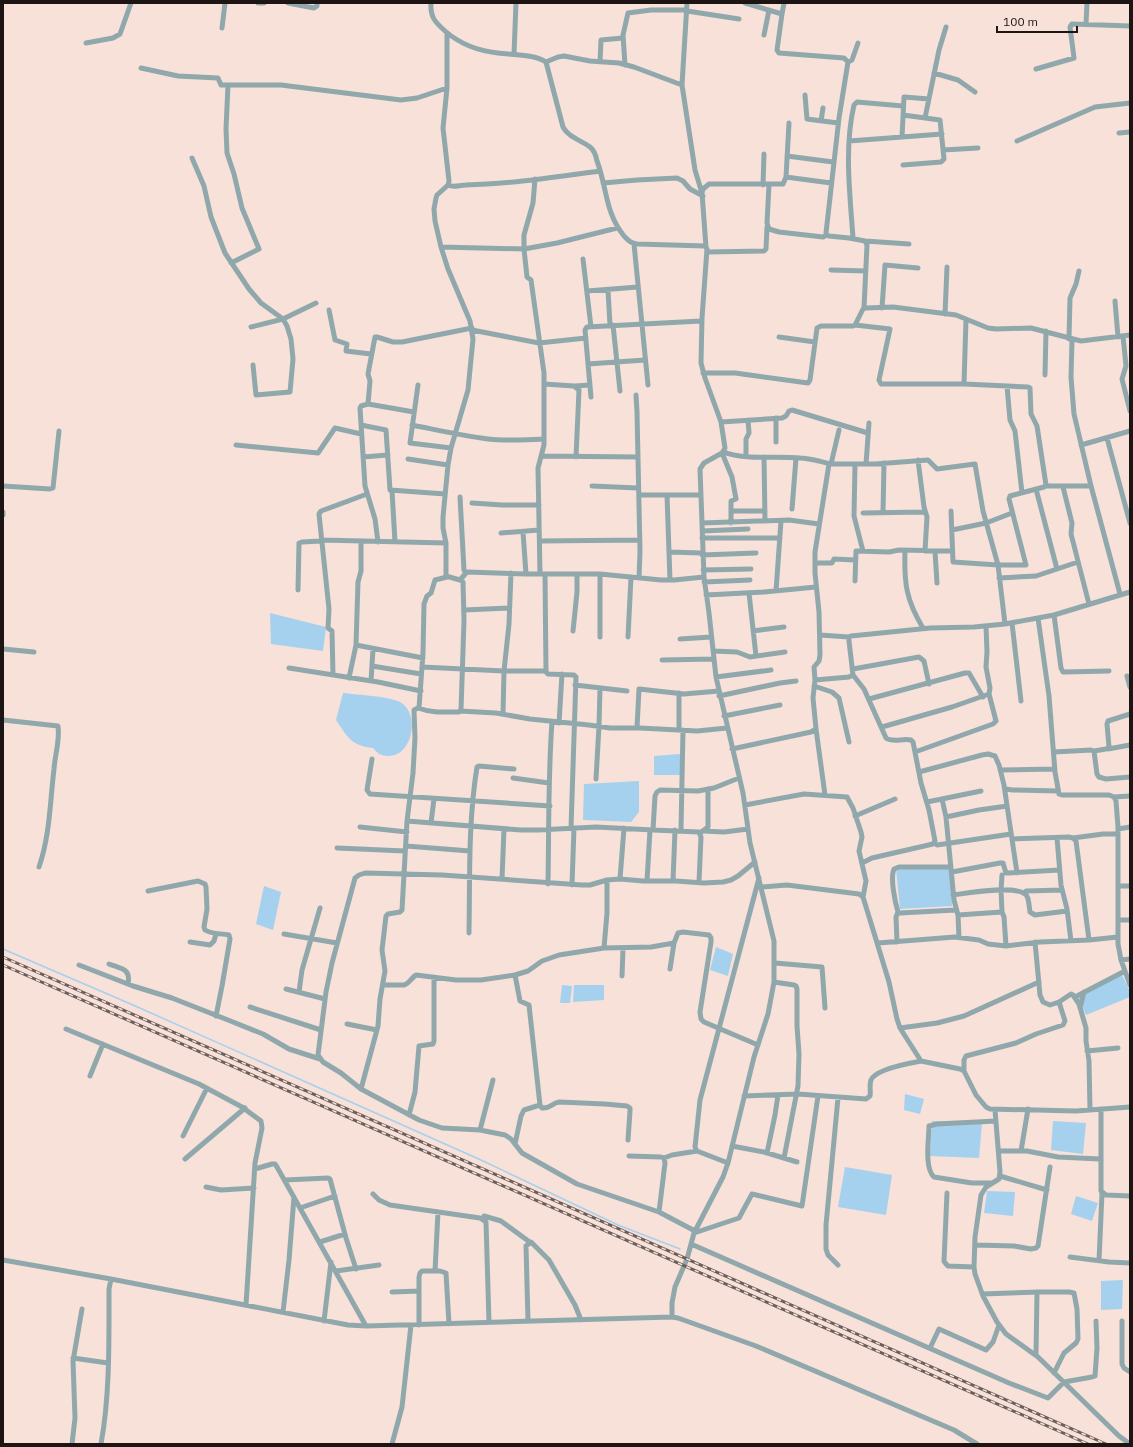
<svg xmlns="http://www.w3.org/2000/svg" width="1133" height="1447" font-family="'IBM Plex Sans',sans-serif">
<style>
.water{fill:#a5d1ee}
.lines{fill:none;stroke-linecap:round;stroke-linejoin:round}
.stream{stroke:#a5d1ee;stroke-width:1.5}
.minor{stroke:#90a8ac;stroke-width:5}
.rail-casing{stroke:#6c5e5a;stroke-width:3}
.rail{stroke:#f7e1d9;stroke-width:1.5;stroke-dasharray:4.5;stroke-linecap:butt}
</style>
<rect width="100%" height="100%" fill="#f7e1d9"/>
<path class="water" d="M 270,613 L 326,627 L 323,651 L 271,644 Z
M 343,693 C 356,695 394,696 403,704 C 420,718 411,757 388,756 C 381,756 377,753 373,748 C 351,746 347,736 336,720 Z
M 680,754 L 680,775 L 654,775 L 654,756 Z
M 639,781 L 639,812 L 631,822 L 583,820 L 584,784 Z
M 950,867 L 952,906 L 900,909 L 896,869 Z
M 264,886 L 281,892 L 273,930 L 256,924 Z
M 716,947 L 733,954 L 728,976 L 710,970 Z
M 1120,971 L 1130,991 L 1130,997 L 1086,1015 L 1077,996 Z
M 562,985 L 572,986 L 570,1003 L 560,1003 Z
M 574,985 L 604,985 L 604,1000 L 573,1002 Z
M 905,1094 L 924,1099 L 920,1114 L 904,1110 Z
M 932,1121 L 982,1123 L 979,1158 L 930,1156 Z
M 1053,1121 L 1086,1123 L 1083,1154 L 1051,1150 Z
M 845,1167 L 892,1175 L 886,1215 L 838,1207 Z
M 987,1191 L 1015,1192 L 1013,1216 L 984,1213 Z
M 1076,1196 L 1098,1203 L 1092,1221 L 1071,1214 Z
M 1123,1280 L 1122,1309 L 1101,1310 L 1101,1281 Z"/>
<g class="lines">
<path class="stream" d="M 3,949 L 133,1005 L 481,1160 L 618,1225 L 680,1249"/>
<path class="minor" d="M 258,3 L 264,3
M 288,3 L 314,8 L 317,6 L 317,3
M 431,3 C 430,17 435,22 445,31 C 460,44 479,51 498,53 C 512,55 534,54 546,62 L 563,127 C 569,138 581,140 590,147 C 594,150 596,156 597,161 C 607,187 605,213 624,236 C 628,240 630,243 637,244 L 705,246 L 707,249 L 702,318 L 701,363 L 705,378 L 721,422 L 725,448 L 722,453 L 704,463 L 700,469 L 704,577 L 709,613 L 716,677 L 743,793 L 750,843 L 774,941 L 774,982 L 768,1014 L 754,1057 L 728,1163 L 723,1177 L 694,1233 L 687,1259 L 675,1287 L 672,1303 L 672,1317
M 687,3 L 682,85 L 695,170 L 702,193
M 745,3 L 782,14 L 777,50 L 779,53 L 844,58 L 848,62 L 839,118 L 826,233 L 827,235 L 829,236 L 849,238 L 865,241 L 867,245 L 864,308
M 687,11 L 739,19
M 782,14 L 784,3
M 1086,24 L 1087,3
M 222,28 L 225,3
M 764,35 L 769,10
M 86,43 L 113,38 L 120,34 L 131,3
M 514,54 L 516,3
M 546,62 L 558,57 L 564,56 L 590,61 L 619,63 L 634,67 L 682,85
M 600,62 L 601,40 L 623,38
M 848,62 L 852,60 L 858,43
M 625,65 L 623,35 L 628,13 L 651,10 L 687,10
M 141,68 L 178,76 L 218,78 L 221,85 L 281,85 L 401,100 L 417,98 L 447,88
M 1036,69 L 1074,58 L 1070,27 L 1072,24 L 1130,26
M 934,73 L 958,80 L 975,92
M 228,85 L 226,129 L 227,153 L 234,174 L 242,208 L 259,249 L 231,263
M 805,95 L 807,119 L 838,123
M 903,115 L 940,120 L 944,159 L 941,162 L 903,165
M 925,118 L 939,50 L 946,27
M 821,121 L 823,108
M 1119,133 L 1130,132
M 902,137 L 904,97 L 929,99
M 849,141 L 942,134
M 1017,141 L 1095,107 L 1130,103
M 943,150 L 978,148
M 787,156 L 833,162
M 192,158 L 204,186 L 211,217 L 225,253 L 249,289 L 261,303 L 283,319 L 287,326 L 291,339 L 293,359 L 290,392 L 256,395 L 253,365
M 786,177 L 831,183
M 535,179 L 533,203 L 524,235 L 524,249 L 527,277 L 531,280 L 544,373 L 544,445 L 538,468 L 540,574
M 603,183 L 637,180 L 677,178 L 683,181 L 690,189 L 703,196
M 448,185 C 454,188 459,185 466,185 C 511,184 556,177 600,171
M 763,185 L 764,154
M 769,185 L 767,223 L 769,229 L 779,232 L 823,237 L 827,235
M 853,238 C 850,194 844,148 854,105 L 857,102 L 903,106
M 865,241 L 909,244
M 634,244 L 648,385
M 441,247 L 524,249 L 557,243 L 617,228
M 706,247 L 702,193 L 703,189 L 709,184 L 783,184 L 786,177 L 789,123
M 707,252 L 764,251 L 766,249 L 767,227
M 583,259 L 591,327
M 831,270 L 865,271
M 608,290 L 610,325
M 587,291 L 638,287
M 1115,301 L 1118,337
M 882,308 L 885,265 L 918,268
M 329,310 L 335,340 L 347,344 L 346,351 L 371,354
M 945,314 L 947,267
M 613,325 L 620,391
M 855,325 L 890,329 L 879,380 L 881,384 L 964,384 L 1028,387 L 1030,388 L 1031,414 L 1037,426 L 1046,485 L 1044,487 L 1010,496 L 1009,499 L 1026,565 L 998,565 L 953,562 L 951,511
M 251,327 L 283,319 L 316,303
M 472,330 L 539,343 L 586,338
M 1123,336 L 1126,366 L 1122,379 L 1130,411
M 779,337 L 815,342
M 1069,339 L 1070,298 L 1076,284 L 1079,271
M 1072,340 L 1071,377 L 1074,414 L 1091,486 L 1120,594
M 588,364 L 645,360
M 703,373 L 735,373 L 808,383 L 810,380 L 817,328 L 821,326 L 853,326 L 855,325 L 863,309 L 866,308 L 893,307 L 956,315 L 988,328 L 996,329 L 1031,328 L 1081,341 L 1130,335
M 1045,375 L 1046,331
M 544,384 L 574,386 L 579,390 L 576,457
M 964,384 L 966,319
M 418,385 L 410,443 L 451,448
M 575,386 L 590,385
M 1007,386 L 1010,420 L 1015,431 L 1022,493
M 636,395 L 637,412 L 640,551 L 639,578
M 591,397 L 585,330 L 587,327 L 701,321
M 368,404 L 414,412
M 721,422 L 782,418 L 786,416 L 789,411 L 792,410 L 868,433
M 361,425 L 386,430 L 390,490 L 445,494
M 412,425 C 437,430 463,436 488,439 C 507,441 526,440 544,439
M 1107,438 L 1130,523
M 776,442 L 776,418
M 236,445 L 318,453 L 335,428 L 361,434
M 1081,445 L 1130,431
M 724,452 C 741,460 780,456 800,458 C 810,458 821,462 831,464 L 839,430
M 722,453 L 732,477 L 736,499 L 731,501 L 731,523
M 541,456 L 638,457
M 746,456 L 746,439 L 749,433 L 748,420
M 363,457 L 388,455
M 764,457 L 765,521
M 408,459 L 448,465
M 918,460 L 924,507 L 927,517 L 925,551
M 855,464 L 854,516 L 863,551
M 866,464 L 869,423
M 3,486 L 50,489 L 53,488 L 59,431
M 592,486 L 638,488
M 1045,486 L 1091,486
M 1063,487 L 1072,523 L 1071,534 L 1089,604
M 1036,489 L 1057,569
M 392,491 L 395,542
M 639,495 L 700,495
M 667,495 L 670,580
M 460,497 L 464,570 L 466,573
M 472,503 L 502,505 L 539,505
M 792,509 L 796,458
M 731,511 L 765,511
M 3,512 L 3,515
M 863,513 L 925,512
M 883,513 L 884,463
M 702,523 L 789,520 L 819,524
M 986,523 L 1012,513
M 952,530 L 986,523
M 702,531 L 748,529
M 523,532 L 526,574
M 501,533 L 539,530
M 702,538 L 780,538
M 321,540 L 446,543
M 540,541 L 640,540
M 378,542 L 375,519 L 365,486 L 360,408 L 361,406 L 368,404 L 370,381 L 368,374 L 375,337 L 377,337 L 393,342 L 402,342 L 472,328
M 905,551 C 904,583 906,600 923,628
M 935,551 L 937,583
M 669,552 L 702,553
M 702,555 L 756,553
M 815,563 L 832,563 L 834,559 L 855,560
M 703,570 L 751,569
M 545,574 L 546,672 L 548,674 L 574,675 L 576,677 L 571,828
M 600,574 L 600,637
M 999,578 L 1036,576 L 1078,562
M 460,580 L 466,573 L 468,572 L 526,574 L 600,574 L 661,580 L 674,580 L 704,577
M 855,581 L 856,551 L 889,552 L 899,550 L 952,551
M 704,582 L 750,580
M 298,590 L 299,543 L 302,542 L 321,541
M 776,591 L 781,521
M 749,593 L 756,656
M 706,595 L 764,592 L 816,587
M 464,610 L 509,608
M 1054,615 L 1061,668 L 1063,672 L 1109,671
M 1038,618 L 1049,696 L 1055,772 L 1059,794 L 1062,795 L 1109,795 L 1114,797 L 1116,801 L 1118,827 L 1118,944 L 1121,960 L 1130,985
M 1012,623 L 1021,701
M 1005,624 L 998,565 L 983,511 L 975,464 L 937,469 L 928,460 L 875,464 L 829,464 L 815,552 L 815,573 L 819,612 L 820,655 L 819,661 L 814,667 L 815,680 L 849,677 L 853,675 L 849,641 L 849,637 L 851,636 L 930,628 L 974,627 L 1005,624 L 1054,615 L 1130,592
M 573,631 L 577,592 L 577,574
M 753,631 L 784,627
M 820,635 L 849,637
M 628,637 L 631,577
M 680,639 L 711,637
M 356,645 L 423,658
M 3,649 L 34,652
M 713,651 L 737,652 L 750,657 L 785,652
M 662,660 L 714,659
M 372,666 L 421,674
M 422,667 L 504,671 L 509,624 L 511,573
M 289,668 L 378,682 L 421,691
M 853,669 L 919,657 L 924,661 L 929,684
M 504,671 L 546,671
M 333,675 L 332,631 L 328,628 L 329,609 L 319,514 L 321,511 L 367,494
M 853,675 L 864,689 L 886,738 C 893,743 903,738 911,740 L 913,742 L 921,783 L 929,810 L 935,841 L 933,844 L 872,858 L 862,863
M 1127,676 L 1130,687
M 716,677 L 771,670
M 349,678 L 356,645 L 358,582 L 361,571 L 361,541
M 371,681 L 373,649
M 575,685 L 627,691
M 814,686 L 832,692 L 839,698 L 849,742
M 679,693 L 679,730
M 719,696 L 780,683 L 796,681
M 869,699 L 965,673 L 969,673 L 983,697
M 419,708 L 423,653 L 424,604 L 427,596 L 431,593 L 435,580 L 447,577
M 460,711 L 496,713 L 530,719 L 589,725 L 610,728 L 640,728 L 697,731 L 727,728
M 503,714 L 504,671
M 724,716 L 780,705
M 3,720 L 58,726 C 60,741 55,754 54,769 C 50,802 50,835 39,867
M 559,723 L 562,674
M 882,727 L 952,707 L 989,694 L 990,688 L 986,667 L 987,652 L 986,626
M 637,728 L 639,689 L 684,694 L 719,691
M 816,729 L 825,795
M 732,749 L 811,732 L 816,729 L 813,698 L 815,680
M 1108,749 L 1130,745
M 1094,751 L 1106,749 L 1109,747 L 1107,724 L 1108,721 L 1130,714
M 915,752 L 993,724 L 996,721 L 989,694
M 1054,752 L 1091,750 L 1094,751 L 1097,774 L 1099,777 L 1106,779 L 1130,777
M 372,759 L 367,790 L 370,794 L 550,806
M 1000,770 L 1055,769
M 919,772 L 982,755 L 988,754 L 995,756 L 999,765 L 1004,785 L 1017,873
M 513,778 L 549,783
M 596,779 L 599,726 L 600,688
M 1005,789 L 1013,790 L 1058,791
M 1114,797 L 1130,796
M 942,799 L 946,817 L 954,900 L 958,915 L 959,937
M 927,802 L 981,791
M 745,805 L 804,794 L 847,797 L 853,808 L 861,832 L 862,837 L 859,851 L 866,881 L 863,897
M 855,816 L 895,799
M 946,817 L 979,810 L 1007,806
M 407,821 L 521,830 L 538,830 L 596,827 L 653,830 L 655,796 L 657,792 L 660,790 L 698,791 L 714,788 L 739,778
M 431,823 L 434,799
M 360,827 L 407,832
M 1118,829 L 1130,827
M 653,830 L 699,832 L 701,837 L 699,882
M 681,830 L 683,730
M 704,831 L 724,832 L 748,829
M 700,833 L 708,827 L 708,789
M 1057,838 L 1061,885 L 1067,909 L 1071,941
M 1073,838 L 1103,834 L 1118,834
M 1012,839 L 1069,837 L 1073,838 L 1076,841 L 1089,940
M 937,845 L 1011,834
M 406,846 L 470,851
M 337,848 L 405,851
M 951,867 L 899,867 L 894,869 C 890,878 895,902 898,912 L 900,913 L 956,910
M 952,872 L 1000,863 L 1003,863 L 1006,873 L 1008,873 L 1059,870
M 502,879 L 504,829
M 620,879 L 624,828
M 647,881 L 650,830
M 673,881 L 675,830
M 548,884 C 549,830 548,776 552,722
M 572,885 L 574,828
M 1118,886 L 1130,886
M 762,887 L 787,885 L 859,894 L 863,897 L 889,982 L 897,1019 L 900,1028 L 921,1061 L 960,1069 L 964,1071 L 976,1095 L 986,1107 L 990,1109 L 1076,1111 L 1130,1107
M 148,891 L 198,881 L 205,884 L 206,887 L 207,909 L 204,927 L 205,930 C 213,935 221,933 229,935 L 230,939 L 222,986 L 216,1016
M 1026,891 L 1062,890
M 953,895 C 968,893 1014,885 1025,894 C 1029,896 1029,907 1030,912 L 1035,915 L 1067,911
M 1002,912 L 1001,890 L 1002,875
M 958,915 L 1002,912 L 1004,917 L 1006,946
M 1118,920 L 1130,920
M 469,933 C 470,878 468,822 477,767 L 479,766 L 514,769
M 284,934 L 337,943
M 190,942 L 210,945 L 214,941 L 216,934
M 897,942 L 896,917 L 898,912
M 1035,942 L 1040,995 L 1043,1002 L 1050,1005 L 1059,1002 L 1071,994 L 1073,995 L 1079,1004 L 1086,1028 L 1086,1041 L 1089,1061 L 1090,1110
M 878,943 L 955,937 L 979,940 L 988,944 L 1006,946 L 1040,942 L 1089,940 L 1118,937
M 604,948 L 607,913 L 607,880
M 1121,960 L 1130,959
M 775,963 L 822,967 L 825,1008
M 109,964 C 121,969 131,968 128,984
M 79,965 L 133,986 L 172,998 L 228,1020 L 263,1034 L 289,1049 L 320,1059
M 670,969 L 674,943 L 678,933 L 683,932 L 709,935 L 711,938 L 711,942 L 700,1012 L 701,1019 L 704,1022 L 758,1045
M 515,975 L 520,1001 L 529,1005 L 540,1105 L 542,1108 C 550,1109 552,1103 559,1102 L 605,1104 L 627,1106 L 630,1108 L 630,1111 L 628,1140
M 622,976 L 623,949
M 774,982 L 794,985 L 796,986 L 797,989 L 797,1026 L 799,1054 L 798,1086 L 784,1158
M 383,985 L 404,985 C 409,984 411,978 416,975 L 456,980 L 481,980 L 515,975 L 528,971 L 542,961 L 559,955 L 604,948 L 651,947 L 674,943
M 286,989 L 325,999
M 299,992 L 302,970 L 320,908
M 1075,997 L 1125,971
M 250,1007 L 321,1030
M 1080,1008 L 1084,992
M 347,1024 L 377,1030
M 900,1028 L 937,1023 L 964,1016 L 1039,982
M 66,1029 L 199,1084 L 242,1107 L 261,1121 L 262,1128 L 255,1163 L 246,1305
M 1087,1051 L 1118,1048
M 964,1071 L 964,1060 L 966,1056 L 1016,1043 L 1036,1034 L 1063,1025 L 1065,1021 L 1059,1002
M 90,1076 L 103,1044
M 361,1089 L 378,1026 L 380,999 L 385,971 L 382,950 L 386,916 L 388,914 L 400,912 L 402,910 L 407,821 L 413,773 L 415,738 L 414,710 L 418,708 C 431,713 445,712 459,712 L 461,710 L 464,620 L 463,582 L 460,580 L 446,576 L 446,543 L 443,528 L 443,517 L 448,465 L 451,448 L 468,390 L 473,339 L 470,321 L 448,269 L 441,247 L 435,221 L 434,209 L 436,198 L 437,195 L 448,185 L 449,181 L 443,128 L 447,88 L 447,33
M 744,1096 L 798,1094 L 866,1099 L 870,1096 C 871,1091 869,1085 871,1080 C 875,1069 910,1063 921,1061
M 838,1098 L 826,1225 L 826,1249 L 828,1255 L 838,1265
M 1101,1109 L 1101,1191 L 1106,1195 L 1130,1196
M 995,1110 L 1000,1172 L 999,1179 L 986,1187 L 981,1195 L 975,1237 L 974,1267 L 975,1274 L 983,1296 L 997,1322 L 1006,1334 L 1038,1357 L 1119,1436 L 1130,1444
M 409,1115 L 415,1092 L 419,1046 L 433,1044 L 434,1041 L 434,977
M 480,1130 L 493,1080
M 183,1136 L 207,1088
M 515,1144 L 521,1116 L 524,1110 L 540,1105
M 732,1146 L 764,1152 L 797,1162
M 999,1151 L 1027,1151 L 1058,1157 L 1100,1159
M 1021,1151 L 1028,1109
M 767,1153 L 775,1115 L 778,1095
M 629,1156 L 661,1157 L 664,1158 L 665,1163 L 659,1212
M 664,1158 L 672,1155 L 697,1151
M 185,1159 L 245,1108
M 728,1163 L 697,1151 L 695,1147 L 700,1100 L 759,878
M 255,1169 L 272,1164 L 275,1164 L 277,1167 L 366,1326
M 1000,1176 L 1047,1190
M 285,1180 L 328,1178 L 330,1179 L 346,1238 L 356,1269
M 992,1183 L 972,1183 L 934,1177 C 924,1168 929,1139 929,1126 L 937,1124 L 996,1121
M 206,1187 L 221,1190 L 254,1188
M 947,1193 L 944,1261 L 946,1264 L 948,1266 L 974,1267
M 373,1194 L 379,1200 L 390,1205 L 480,1218 L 486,1222 L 489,1322
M 300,1208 L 335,1196
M 484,1216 L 501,1221 L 531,1243
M 695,1231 L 659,1212 L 577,1184 L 522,1153 L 511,1139 L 505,1135 L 480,1130 L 442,1128 L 419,1120 L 361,1089 L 341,1073 L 323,1062 L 318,1055 L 326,992 L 332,963 L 355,878 L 359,875 L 365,873 L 442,875 L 582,885 L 590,885 L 607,880 L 620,879 L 643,881 L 676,881 L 704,883 L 723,882 L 731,880 L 738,876 L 755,862
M 694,1233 L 739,1218 L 752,1194 L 802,1206 L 818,1096
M 320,1242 L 345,1234
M 691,1244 L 1009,1383 L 1048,1398 L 1064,1382 L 1092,1377 L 1095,1376 L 1097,1348 L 1096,1321
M 975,1245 L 1014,1246 L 1031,1249 L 1036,1248 L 1038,1246 L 1050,1167
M 1070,1257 L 1109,1262 L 1130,1263
M 3,1260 L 111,1279 L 348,1325 L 366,1326 L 672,1317 L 678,1318 L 756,1346 L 954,1430 L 977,1444
M 1099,1261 L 1102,1193
M 336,1271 L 379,1265
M 435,1271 L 438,1212
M 392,1292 L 419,1291
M 982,1294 L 1039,1292 L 1069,1292 L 1074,1293 L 1077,1309 L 1078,1339 L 1076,1343 L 1064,1353 L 1054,1373
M 283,1312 L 289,1260 L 294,1197
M 324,1321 L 331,1262
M 528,1321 L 526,1246 L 531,1242 L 549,1260 L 575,1305 L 581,1320
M 1122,1321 L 1122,1364 L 1124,1368 L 1130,1372
M 419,1325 L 419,1277 L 420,1273 L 422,1271 L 440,1271 L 446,1273 L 449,1324
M 930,1348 L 939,1329 L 986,1350 L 993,1342 L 999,1325
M 1036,1355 L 1037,1292
M 73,1358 L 108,1363
M 72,1444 L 75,1418 L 73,1361 L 82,1309
M 101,1444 C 110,1395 109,1339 109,1289 L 111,1279
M 392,1444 L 402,1407 L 411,1325"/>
<defs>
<path id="rail" d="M 3,957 L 1106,1444
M 3,965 L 1088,1444"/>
</defs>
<use href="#rail" class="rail-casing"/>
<use href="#rail" class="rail"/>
</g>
<rect width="1133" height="1447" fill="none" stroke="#1d1513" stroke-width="8"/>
<path d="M997 26v6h80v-6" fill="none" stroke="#1d1513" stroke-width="2"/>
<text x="1003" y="26" font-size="12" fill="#1d1513" stroke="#f7e1d9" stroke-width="3" paint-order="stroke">100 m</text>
</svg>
